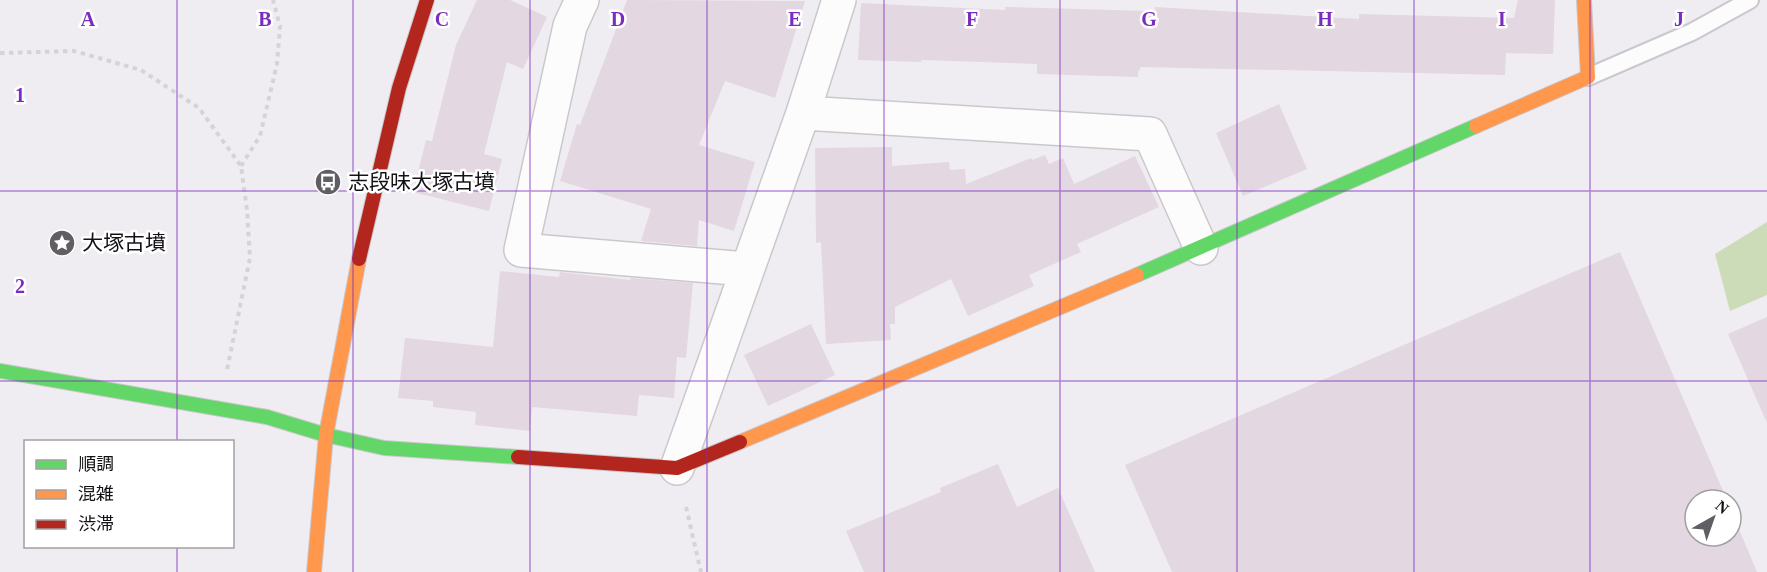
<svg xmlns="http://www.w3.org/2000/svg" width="1767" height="572" font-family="'Times New Roman','Noto Sans JP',serif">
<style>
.green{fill:#ccdcb9}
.building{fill:#e3d7e2}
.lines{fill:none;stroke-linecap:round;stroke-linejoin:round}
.lane-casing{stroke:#cac8cc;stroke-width:20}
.street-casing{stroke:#cac8cc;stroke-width:36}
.fast-casing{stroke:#cac8cc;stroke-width:16}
.slow-casing{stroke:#cac8cc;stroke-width:16}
.jam-casing{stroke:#cac8cc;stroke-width:16}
.path{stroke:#d4d4d5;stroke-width:4;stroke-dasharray:4.5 4.5;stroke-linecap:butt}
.lane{stroke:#fdfcfd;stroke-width:16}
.street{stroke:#fdfcfd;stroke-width:33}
.fast{stroke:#63d668;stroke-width:14}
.slow{stroke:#ff974d;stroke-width:14}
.jam{stroke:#b3261e;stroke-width:14}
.grid{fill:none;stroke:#7b2cbf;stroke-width:1.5;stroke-opacity:0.55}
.labels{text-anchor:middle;stroke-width:5;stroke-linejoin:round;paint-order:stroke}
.poi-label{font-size:21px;fill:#131115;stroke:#fff;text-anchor:start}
.grid-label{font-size:20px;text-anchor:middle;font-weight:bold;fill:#7b2cbf;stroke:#fff;stroke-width:5;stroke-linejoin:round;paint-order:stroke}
</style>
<rect width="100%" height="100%" fill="#efedf2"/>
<path class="green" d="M 1767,222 L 1767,295 L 1730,311 L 1715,254 Z"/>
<path class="building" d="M 477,0 L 510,0 L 547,17 L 523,69 L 507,62 L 484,154 L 502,159 L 489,211 L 413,192 L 426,140 L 432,141 L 456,45 Z
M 627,0 L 805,1 L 775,98 L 725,81 L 699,145 L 755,162 L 734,231 L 699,220 L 697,246 L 641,241 L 651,209 L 560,181 L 577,124 L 580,125 Z
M 1518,0 L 1555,0 L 1553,54 L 1506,53 L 1505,75 L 1140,67 L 1140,71 L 1138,70 L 1138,77 L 1037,74 L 1037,64 L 921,60 L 921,62 L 858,60 L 861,3 L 1005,10 L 1005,7 L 1149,11 L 1155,10 L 1155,7 L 1359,19 L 1359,14 L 1514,18 Z
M 1279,104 L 1307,169 L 1243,196 L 1216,133 Z
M 892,147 L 892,166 L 949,162 L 950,170 L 965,169 L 966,184 L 1031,158 L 1032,160 L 1045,155 L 1049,164 L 1063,158 L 1074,184 L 1135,156 L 1159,207 L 1077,244 L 1081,252 L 1029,275 L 1034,286 L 968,316 L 951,279 L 895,307 L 895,324 L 890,324 L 891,340 L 826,344 L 821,242 L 816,243 L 815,148 Z
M 1620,252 L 1727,500 L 1695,500 L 1695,536 L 1731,536 L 1731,510 L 1757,572 L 1172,572 L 1125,465 Z
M 500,271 L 559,277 L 560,272 L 630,280 L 631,278 L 693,283 L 686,358 L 677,357 L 674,398 L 639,395 L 637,416 L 532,407 L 530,431 L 475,425 L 476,412 L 433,407 L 433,401 L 398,398 L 405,338 L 493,347 Z
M 1767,317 L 1767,423 L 1728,334 Z
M 811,324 L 835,375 L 768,406 L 744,355 Z
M 998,464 L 1017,507 L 1058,488 L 1095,572 L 864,572 L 846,531 L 941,492 L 940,488 Z"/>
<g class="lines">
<defs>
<path id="lane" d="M 1588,77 L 1692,32 L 1750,0"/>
<path id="street" d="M 582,0 L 570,26 L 521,250 L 746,269
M 803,113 L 1150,134 L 1201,248
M 677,468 L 803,113 L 839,0"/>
<path id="fast" d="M 1137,275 L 1476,126
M 0,371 L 267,417 L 326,435 L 384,448 L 518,457"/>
<path id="slow" d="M 1476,126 L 1588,77 L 1584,0
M 740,442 L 1137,275
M 314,572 L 326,435 L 359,259"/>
<path id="jam" d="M 359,259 L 399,88 L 427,0
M 518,457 L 677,468 L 740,442"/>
</defs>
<use href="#lane" class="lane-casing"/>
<use href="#street" class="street-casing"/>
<use href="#fast" class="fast-casing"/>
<use href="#slow" class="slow-casing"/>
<use href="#jam" class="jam-casing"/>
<path class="path" d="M 0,53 L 74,51 L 141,70 L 199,108 L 241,166 L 247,210 L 250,258 L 227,370
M 241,166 L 260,136 L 277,64 L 280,26 L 273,0
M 686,507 L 701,572"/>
<use href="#lane" class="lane"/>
<use href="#street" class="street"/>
<use href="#fast" class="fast"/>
<use href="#slow" class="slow"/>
<use href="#jam" class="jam"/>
</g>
<path class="grid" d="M 177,0 L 177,442M 353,0 L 353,572M 530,0 L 530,572M 707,0 L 707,572M 884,0 L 884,572M 1060,0 L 1060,572M 1237,0 L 1237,572M 1414,0 L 1414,572M 1590,0 L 1590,572M 0,191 L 1767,191M 0,381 L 1767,381M 177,546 L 177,572"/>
<defs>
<symbol id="bus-disc" viewBox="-11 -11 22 22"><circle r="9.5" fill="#605e62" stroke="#fff"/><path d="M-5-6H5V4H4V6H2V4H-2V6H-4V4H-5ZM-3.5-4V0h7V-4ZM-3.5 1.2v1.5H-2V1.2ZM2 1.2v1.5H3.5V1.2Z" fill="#fff"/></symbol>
<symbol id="sight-disc" viewBox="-11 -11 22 22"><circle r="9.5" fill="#605e62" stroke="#fff"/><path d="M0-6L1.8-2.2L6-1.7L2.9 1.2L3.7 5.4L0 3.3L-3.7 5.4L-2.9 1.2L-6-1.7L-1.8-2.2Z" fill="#fff"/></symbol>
</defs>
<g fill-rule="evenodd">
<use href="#bus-disc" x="313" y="167" width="30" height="30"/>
<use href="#sight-disc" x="47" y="228" width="30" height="30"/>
</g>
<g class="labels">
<g class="poi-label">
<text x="348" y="189">志段味大塚古墳</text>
<text x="82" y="250">大塚古墳</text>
</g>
</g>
<g class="grid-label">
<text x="88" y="26">A</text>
<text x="265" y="26">B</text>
<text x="442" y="26">C</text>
<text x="618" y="26">D</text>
<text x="795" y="26">E</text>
<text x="972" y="26">F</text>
<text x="1149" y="26">G</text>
<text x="1325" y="26">H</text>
<text x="1502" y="26">I</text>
<text x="1679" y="26">J</text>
<text x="20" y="102">1</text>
<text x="20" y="293">2</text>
</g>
<rect x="24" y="440" width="210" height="108" fill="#ffffff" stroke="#a1a0a1" stroke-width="1.5"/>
<rect x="36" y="460" width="30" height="9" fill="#63d668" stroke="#a1a0a1" stroke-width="1.5"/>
<text x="78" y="470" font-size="18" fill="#131115">順調</text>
<rect x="36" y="490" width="30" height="9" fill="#ff974d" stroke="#a1a0a1" stroke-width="1.5"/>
<text x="78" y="500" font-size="18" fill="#131115">混雑</text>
<rect x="36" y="520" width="30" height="9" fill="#b3261e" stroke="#a1a0a1" stroke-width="1.5"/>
<text x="78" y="530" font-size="18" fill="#131115">渋滞</text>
<g transform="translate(1713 518) rotate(40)"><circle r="28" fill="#ffffff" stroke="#a1a0a1" stroke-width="1.5"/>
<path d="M0-4.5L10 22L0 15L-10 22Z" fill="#605e62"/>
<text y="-9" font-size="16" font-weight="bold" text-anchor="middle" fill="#131115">N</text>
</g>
</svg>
